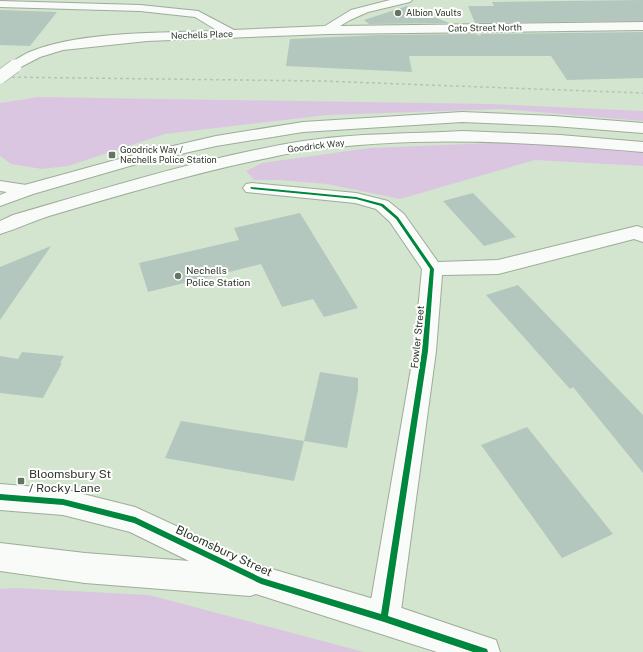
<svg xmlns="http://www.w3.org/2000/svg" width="643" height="652" font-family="'Public Sans',sans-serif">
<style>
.green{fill:#dbc6e1}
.building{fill:#b3c7be}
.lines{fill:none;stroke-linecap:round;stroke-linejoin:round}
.street-casing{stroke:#9eac9a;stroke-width:2}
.secondary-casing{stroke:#9eac9a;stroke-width:2}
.street{fill:#f8fbf8;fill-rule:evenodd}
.secondary{fill:#f8fbf8;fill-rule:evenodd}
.rail{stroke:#bbc0ba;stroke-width:1.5;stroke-dasharray:3 3;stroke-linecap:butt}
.street-bridge-casing{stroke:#9eac9a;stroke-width:14;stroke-linecap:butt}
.street-bridge{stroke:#f8fbf8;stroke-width:13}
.cycleway-casing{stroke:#fff;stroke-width:3}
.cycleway{fill:#00873e;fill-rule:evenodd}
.poi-dot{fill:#657461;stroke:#fff;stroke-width:1.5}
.labels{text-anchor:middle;stroke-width:4;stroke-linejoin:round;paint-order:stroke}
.far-poi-label{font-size:9px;fill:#2a3727;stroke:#fff;text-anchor:start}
.far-street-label{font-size:9px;fill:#2a3727;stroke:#fff}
.poi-label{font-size:10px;fill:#2a3727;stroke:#fff;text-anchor:start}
.street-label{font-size:10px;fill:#2a3727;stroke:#fff}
.near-poi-label{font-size:12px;fill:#2a3727;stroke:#fff;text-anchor:start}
.near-street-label{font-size:12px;fill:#2a3727;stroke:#fff}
</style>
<rect width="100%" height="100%" fill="#d3e5ce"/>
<path class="green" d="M 38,97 L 490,104 L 643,111 L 643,121 L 502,109 L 327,115 L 165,134 L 68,166 L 42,169 L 11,164 L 0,156 L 0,103 Z
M 517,142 L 643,151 L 643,166 L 535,160 L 400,199 L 327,184 L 278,180 L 254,180 L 246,171 L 262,163 L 369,148 Z
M 15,588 L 149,595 L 364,652 L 0,652 L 0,589 Z"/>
<path class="building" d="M 643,0 L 643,21 L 475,23 L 468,6 L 494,6 L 492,2 Z
M 407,6 L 449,23 L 369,24 L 364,20 Z
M 0,10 L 57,12 L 30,46 L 0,45 Z
M 643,32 L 643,78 L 567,80 L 551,56 L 409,56 L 412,72 L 286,66 L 290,39 L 380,35 L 475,34 L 481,36 L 480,34 Z
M 473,193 L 516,237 L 484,246 L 443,201 Z
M 300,213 L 358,308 L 324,317 L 313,299 L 282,307 L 261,264 L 148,292 L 139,263 L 239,240 L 234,228 Z
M 51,246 L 0,320 L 0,267 Z
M 518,285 L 643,415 L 643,473 L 573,387 L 570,389 L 486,295 Z
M 22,352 L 64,356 L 60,363 L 62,363 L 43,398 L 0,393 L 0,356 L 18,359 Z
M 320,372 L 358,378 L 358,390 L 347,448 L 304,441 Z
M 181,421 L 304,441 L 294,481 L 165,458 Z
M 527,427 L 613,534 L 562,558 L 481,445 Z"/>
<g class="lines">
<defs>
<path id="street" d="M 390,0 L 412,0 L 410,2 L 368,12 L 350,20 L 340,26 L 643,22 L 643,30 L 328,34 L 147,41 L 63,50 L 40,57 L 15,70 L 10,69 L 8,66 L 10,63 C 17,59 24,54 32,51 C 83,31 162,33 218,31 L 195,17 L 140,11 L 0,7 L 0,1 L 140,5 L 198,11 L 234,30 L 325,26 L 351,10 Z
M 0,181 L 33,186 L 36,190 L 33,194 L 27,195 L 0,191 Z
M 252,183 L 356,193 L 388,201 L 404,214 L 438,262 L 498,260 L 637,226 L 643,228 L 643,242 L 634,239 L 498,274 L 442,275 L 436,351 L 400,618 L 395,629 L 384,634 L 373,629 L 368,618 L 414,351 L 422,269 L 390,222 L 376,209 L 355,203 L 246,192 L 243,188 L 246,184 Z"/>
<path id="secondary" d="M 462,112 L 554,116 L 643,123 L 643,133 L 554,126 L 462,122 L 303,132 L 216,146 L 140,163 L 33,194 L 0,206 L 0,195 L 21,186 L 130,156 L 216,136 L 303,122 Z
M 463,131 L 560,135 L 643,142 L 643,152 C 531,142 417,135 305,151 C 287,153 270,158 253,161 C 184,176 117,196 49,216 C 33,221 17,229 0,234 L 0,221 L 13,215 C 109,187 205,157 303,141 C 356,133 410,134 463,131 Z
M 0,484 L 63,489 L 135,507 L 265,567 L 384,602 L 484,636 L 496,640 L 500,652 L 437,652 L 256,594 L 250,596 L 85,583 L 0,571 L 0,543 L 85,553 L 189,561 L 130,532 L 63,515 L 0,510 Z"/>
</defs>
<use href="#street" class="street-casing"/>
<use href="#secondary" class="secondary-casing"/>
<use href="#street" class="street"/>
<use href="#secondary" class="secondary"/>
<path class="rail" d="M 0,77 L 322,81 L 643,93"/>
<defs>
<path id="street-bridge" d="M 0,77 L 15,66"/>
</defs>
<use href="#street-bridge" class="street-bridge-casing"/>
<use href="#street-bridge" class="street-bridge"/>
<defs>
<path id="cycleway" d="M 251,187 L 356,197 L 383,204 L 398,217 L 434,269 L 428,351 L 388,616 L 487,649 L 488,652 L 473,652 L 384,622 L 261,584 L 134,523 L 63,505 L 0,500 L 0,494 L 63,499 L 135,517 L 262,578 L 381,614 L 422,351 L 430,269 L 396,219 L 381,206 L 356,199 L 252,189 L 250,188 Z"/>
</defs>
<use href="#cycleway" class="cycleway-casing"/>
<use href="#cycleway" class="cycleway"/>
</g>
<g class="poi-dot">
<circle cx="398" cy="13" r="4"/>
<rect x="108" y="151" width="8" height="8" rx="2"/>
<circle cx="178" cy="276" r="4"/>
<rect x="17" y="477" width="8" height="8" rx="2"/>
</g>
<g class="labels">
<g class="far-poi-label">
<text x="406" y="16">Albion Vaults</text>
<text x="120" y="153">Goodrick Way /<tspan x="120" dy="10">Nechells Police Station</tspan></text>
</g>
<g class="far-street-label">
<text transform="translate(485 28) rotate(-1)" y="3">Cato Street North</text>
<text transform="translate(202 35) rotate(-2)" y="3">Nechells Place</text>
<text transform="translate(316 146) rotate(-7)" y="3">Goodrick Way</text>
</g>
<g class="poi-label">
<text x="186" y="274">Nechells<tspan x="186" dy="12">Police Station</tspan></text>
</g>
<g class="street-label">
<text transform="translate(417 337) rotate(-84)" y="4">Fowler Street</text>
</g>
<g class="near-poi-label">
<text x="29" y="478">Bloomsbury St<tspan x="29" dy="14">/ Rocky Lane</tspan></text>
</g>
<g class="near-street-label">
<text transform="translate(224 551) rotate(25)" y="4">Bloomsbury Street</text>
</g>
</g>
</svg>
